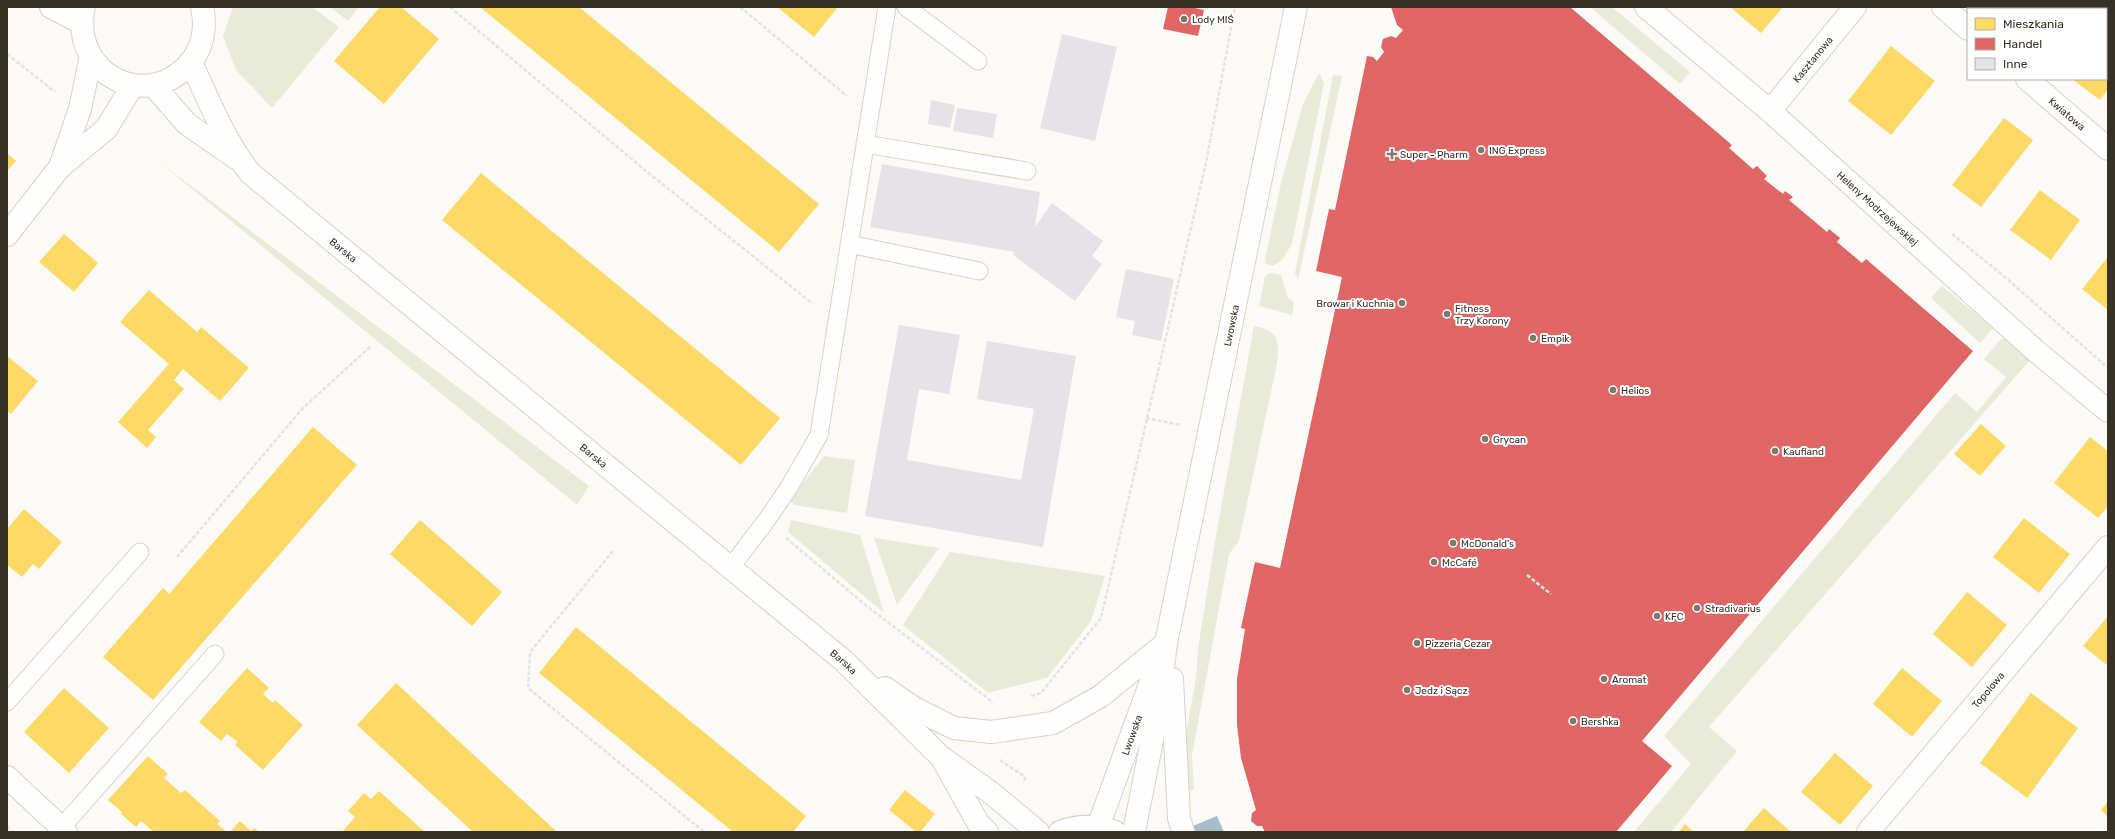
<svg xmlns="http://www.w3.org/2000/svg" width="2115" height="839" font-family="Rubik,sans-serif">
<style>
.green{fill:#e9ebd9}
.water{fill:#a6bdce}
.homes{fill:#ffd966}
.shops{fill:#e06666}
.building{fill:#e5e2e8}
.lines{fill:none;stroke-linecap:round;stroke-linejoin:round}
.service-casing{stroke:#d6d3cb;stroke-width:19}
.minor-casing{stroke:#d6d3cb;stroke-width:24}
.tertiary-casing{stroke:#d6d3cb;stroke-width:24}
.path{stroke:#e3e3e2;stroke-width:2.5;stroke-dasharray:4 2;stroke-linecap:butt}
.service{stroke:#fffefe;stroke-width:17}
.minor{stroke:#fffefe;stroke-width:22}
.tertiary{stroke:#fffefe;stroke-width:22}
.poi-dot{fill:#7c786e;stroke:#fff;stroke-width:1.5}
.labels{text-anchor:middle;stroke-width:4;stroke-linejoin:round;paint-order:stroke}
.poi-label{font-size:10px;fill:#373225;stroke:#fff;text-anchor:start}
.street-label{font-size:10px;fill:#373225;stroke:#fff}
</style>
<rect width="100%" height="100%" fill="#fcfaf6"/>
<path class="green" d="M 233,7 L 312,7 L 339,27 L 272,108 L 236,70 L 223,36 Z
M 330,7 L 359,7 L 348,21 Z
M 1590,7 L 1612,7 L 1690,72 L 1680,84 Z
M 1319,73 L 1324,83 L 1292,244 L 1282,260 L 1273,266 L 1266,264 L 1265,260 L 1281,183 L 1303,104 Z
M 1333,75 L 1342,76 L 1298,280 L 1295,273 Z
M 158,161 L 589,486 L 577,505 Z
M 1270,273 L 1281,275 L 1288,298 L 1294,302 L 1292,315 L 1259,306 L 1265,276 Z
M 1942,286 L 1993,328 L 1980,343 L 1931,298 Z
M 1254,326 C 1280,330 1279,343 1277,364 L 1239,541 L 1229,554 L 1192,755 L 1194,789 L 1187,793 L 1184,745 L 1196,678 L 1198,649 L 1214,547 Z
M 2004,338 L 2030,360 L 1709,727 L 1737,751 L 1671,832 L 1634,832 L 1691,764 L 1664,736 L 1955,393 L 1977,412 L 2006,377 L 1984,359 L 2000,340 Z
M 824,456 L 855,460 L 847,513 L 794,505 L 790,500 Z
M 791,520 L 860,535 L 884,613 L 788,532 Z
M 874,538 L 939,548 L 897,605 Z
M 950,552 L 1105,576 L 1091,621 L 1047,678 L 988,693 L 903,625 Z"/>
<path class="water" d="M 1217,816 L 1224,832 L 1196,832 L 1193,826 Z"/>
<path class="homes" d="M 380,7 L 401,7 L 439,39 L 384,104 L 334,61 Z
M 480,7 L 579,7 L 819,204 L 779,252 Z
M 777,7 L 838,7 L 814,37 Z
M 1730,7 L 1783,7 L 1761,33 Z
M 2108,14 L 2108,89 L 2100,100 L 2072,79 L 2106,79 L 2106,16 Z
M 1891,46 L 1935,81 L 1891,135 L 1848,101 Z
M 2004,118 L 2033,140 L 1981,207 L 1952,185 Z
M 7,153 L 16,161 L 7,171 Z
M 481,173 L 780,418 L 741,465 L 442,220 Z
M 2040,190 L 2080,220 L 2051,260 L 2010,230 Z
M 64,234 L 98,263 L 74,292 L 39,262 Z
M 2108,257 L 2108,310 L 2082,289 Z
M 149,290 L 197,332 L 201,327 L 249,368 L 220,401 L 183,369 L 174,380 L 184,389 L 148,430 L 156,437 L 147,448 L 118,422 L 169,364 L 120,322 Z
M 7,356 L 38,381 L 11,414 L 7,411 Z
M 1981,424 L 2006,446 L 1980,476 L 1954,454 Z
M 313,427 L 357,465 L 153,700 L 103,657 L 163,588 L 169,594 Z
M 2090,437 L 2108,451 L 2108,506 L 2098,518 L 2054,483 Z
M 24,509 L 62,542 L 39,569 L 33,564 L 22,577 L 7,565 L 7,529 Z
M 2024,518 L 2070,554 L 2039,593 L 1993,557 Z
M 420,520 L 502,592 L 472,626 L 390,554 Z
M 1967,592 L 2007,625 L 1972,667 L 1933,634 Z
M 2108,616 L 2108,666 L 2083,646 Z
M 576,627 L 806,816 L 793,832 L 733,832 L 539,673 Z
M 247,668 L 269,688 L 263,694 L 273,703 L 275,700 L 303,725 L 263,770 L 235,745 L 238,742 L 227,734 L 221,741 L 199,722 Z
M 1902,668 L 1942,701 L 1912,737 L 1873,704 Z
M 396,683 L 557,832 L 473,832 L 357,725 Z
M 64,688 L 109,728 L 69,773 L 24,732 Z
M 2031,693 L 2078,728 L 2027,798 L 1980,763 Z
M 1835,753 L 1873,786 L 1840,825 L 1801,792 Z
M 148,756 L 168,774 L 164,778 L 181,793 L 185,790 L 220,821 L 217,824 L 227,832 L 154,832 L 141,821 L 136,827 L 121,814 L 122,812 L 108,800 Z
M 905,790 L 935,814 L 920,832 L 916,832 L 889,810 Z
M 379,791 L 425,832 L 342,832 L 355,817 L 348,811 L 364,793 L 371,799 Z
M 2108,801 L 2108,817 L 2101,810 Z
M 1764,808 L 1791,832 L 1743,832 Z
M 240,821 L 251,831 L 254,828 L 259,832 L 230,832 Z
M 1685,824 L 1694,832 L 1679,832 Z"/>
<path class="shops" d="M 1168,7 L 1190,7 L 1204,10 L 1198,36 L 1163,29 Z
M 1391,7 L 1570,7 L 1732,145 L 1729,148 L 1753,169 L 1757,166 L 1767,176 L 1764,179 L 1783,194 L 1785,191 L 1793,197 L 1789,200 L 1827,232 L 1829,229 L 1840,238 L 1837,242 L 1862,263 L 1866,259 L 1973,351 L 1642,741 L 1672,766 L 1616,832 L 1265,832 L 1262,826 L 1257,826 L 1251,821 L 1252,813 L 1256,810 L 1241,758 L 1237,725 L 1237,679 L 1245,629 L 1241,628 L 1255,562 L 1280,568 L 1342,277 L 1316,271 L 1329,209 L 1335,210 L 1367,56 L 1373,57 L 1377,61 L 1384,52 L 1381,47 L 1383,39 L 1391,36 L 1396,38 L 1403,30 L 1397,25 Z"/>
<path class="building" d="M 1062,34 L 1117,47 L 1095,141 L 1040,128 Z
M 931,100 L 955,105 L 950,128 L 928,124 Z
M 957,108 L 997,114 L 993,138 L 953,131 Z
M 882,164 L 1040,192 L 1035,227 L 1052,203 L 1103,241 L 1092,256 L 1102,264 L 1075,301 L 1013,255 L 1015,252 L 870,227 Z
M 1126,269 L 1174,279 L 1161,341 L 1132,335 L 1135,321 L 1116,317 Z
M 899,325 L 960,335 L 949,394 L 919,389 L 907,460 L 1021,480 L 1034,409 L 977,399 L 987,341 L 1076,356 L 1043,547 L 865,516 Z"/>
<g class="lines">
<defs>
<path id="service" d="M 906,7 L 978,61
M 865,144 L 1027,171
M 849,244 L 979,271
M 731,567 L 766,521 L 788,489 L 819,435 L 887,7
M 7,702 L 140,552
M 61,828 L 215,654"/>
<g id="minor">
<path id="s1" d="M 1646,7 L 1770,111 L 2037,352 L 2108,411"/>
<path d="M 1943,7 L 1968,29"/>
<path id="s2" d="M 2027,79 L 2108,149"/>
<path id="s3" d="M 1770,111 L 1855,7"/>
<path d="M 7,777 L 66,832"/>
<path id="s4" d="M 1868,832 L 2108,547"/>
</g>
<g id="tertiary">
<path d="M 51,7 L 82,23"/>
<path d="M 84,7 C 69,76 151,115 193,59 C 204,44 206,24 202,7"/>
<path id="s5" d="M 191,62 C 208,99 224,140 250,173 L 844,661 L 941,757 L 990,792 L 1038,832"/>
<path d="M 153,85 L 187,124 L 236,158"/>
<path d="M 60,167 L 80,109 L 91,56"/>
<path d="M 7,235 L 60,167 L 106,129 L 133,85"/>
<path d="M 1172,679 L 1179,818 L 1183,832"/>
<path d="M 885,688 L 914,708 L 954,728 L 991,732 L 1053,723 L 1101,696 L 1166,643"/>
<path d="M 944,762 L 978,823 L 987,832"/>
<path id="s6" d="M 1098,827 L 1153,676"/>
<path d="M 1060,832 C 1078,825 1097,825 1115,832"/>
<path id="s7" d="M 1134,832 L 1157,715 L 1166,643 L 1296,7"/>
</g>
</defs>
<use href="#service" class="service-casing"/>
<use href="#minor" class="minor-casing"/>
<use href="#tertiary" class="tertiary-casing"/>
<path class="path" d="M 450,7 L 646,171 L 813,304
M 740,7 L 847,96
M 7,54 L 55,92
M 1952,234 L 2006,278 L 2108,368
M 1146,418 L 1181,425
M 786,538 L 868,607 L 990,700 L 992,704
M 613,551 L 530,652 L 528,688 L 704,832
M 177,557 L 303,408 L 370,347
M 1527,575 L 1551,594
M 1031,696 L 1041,693 L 1101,618 L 1206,163 L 1235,7
M 1000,760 L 1025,777 L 1024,783
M 7,826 L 13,832"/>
<use href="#service" class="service"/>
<use href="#minor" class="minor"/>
<use href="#tertiary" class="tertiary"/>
</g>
<g class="poi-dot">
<circle cx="1184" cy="19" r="4"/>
<circle cx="1481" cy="150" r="4"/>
<path d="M1390 148h4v4h4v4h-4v4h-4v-4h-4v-4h4z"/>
<circle cx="1402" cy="303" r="4"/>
<circle cx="1447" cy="314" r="4"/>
<circle cx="1533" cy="338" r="4"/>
<circle cx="1613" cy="390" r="4"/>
<circle cx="1485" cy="439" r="4"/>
<circle cx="1775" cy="451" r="4"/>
<circle cx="1453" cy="543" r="4"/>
<circle cx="1434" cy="562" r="4"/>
<circle cx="1697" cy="608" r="4"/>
<circle cx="1657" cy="616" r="4"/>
<circle cx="1417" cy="643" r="4"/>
<circle cx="1604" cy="679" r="4"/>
<circle cx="1407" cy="690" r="4"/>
<circle cx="1573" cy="721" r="4"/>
</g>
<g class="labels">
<g class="poi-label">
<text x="1192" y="23">Lody MIŚ</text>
<text x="1489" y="154">ING Express</text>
<text x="1400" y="158">Super - Pharm</text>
<text x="1394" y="307" text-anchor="end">Browar i Kuchnia</text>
<text x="1455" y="312">Fitness<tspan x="1455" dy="12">Trzy Korony</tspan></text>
<text x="1541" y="342">Empik</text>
<text x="1621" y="394">Helios</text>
<text x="1493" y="443">Grycan</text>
<text x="1783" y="455">Kaufland</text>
<text x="1461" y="547">McDonald's</text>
<text x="1442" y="566">McCafé</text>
<text x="1705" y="612">Stradivarius</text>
<text x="1665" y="620">KFC</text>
<text x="1425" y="647">Pizzeria Cezar</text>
<text x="1612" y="683">Aromat</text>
<text x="1415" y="694">Jedz i Sącz</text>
<text x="1581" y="725">Bershka</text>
</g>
<g class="street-label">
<text dy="4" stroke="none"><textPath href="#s3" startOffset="67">Kasztanowa</textPath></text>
<text dy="4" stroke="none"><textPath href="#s2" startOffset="53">Kwiatowa</textPath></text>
<text dy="4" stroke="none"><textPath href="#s1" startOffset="307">Heleny Modrzejewskiej</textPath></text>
<text dy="4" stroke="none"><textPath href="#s5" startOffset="247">Barska</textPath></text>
<text dy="4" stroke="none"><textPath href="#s7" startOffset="516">Lwowska</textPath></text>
<text dy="4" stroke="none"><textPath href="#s5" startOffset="571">Barska</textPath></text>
<text dy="4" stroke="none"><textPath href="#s5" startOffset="895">Barska</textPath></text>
<text dy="4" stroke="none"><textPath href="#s4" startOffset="186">Topolowa</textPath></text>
<text dy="4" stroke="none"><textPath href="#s6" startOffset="98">Lwowska</textPath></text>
</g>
</g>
<rect width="2115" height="839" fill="none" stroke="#373225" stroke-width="16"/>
<rect x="1967" y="8" width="140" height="72" fill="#ffffff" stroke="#afada8"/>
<rect x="1975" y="18" width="20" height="12" fill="#ffd966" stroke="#afada8"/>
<text x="2003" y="28" font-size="12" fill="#373225">Mieszkania</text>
<rect x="1975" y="38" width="20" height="12" fill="#e06666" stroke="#afada8"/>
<text x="2003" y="48" font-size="12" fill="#373225">Handel</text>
<rect x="1975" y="58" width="20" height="12" fill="#e5e2e8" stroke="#afada8"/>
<text x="2003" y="68" font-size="12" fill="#373225">Inne</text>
</svg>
